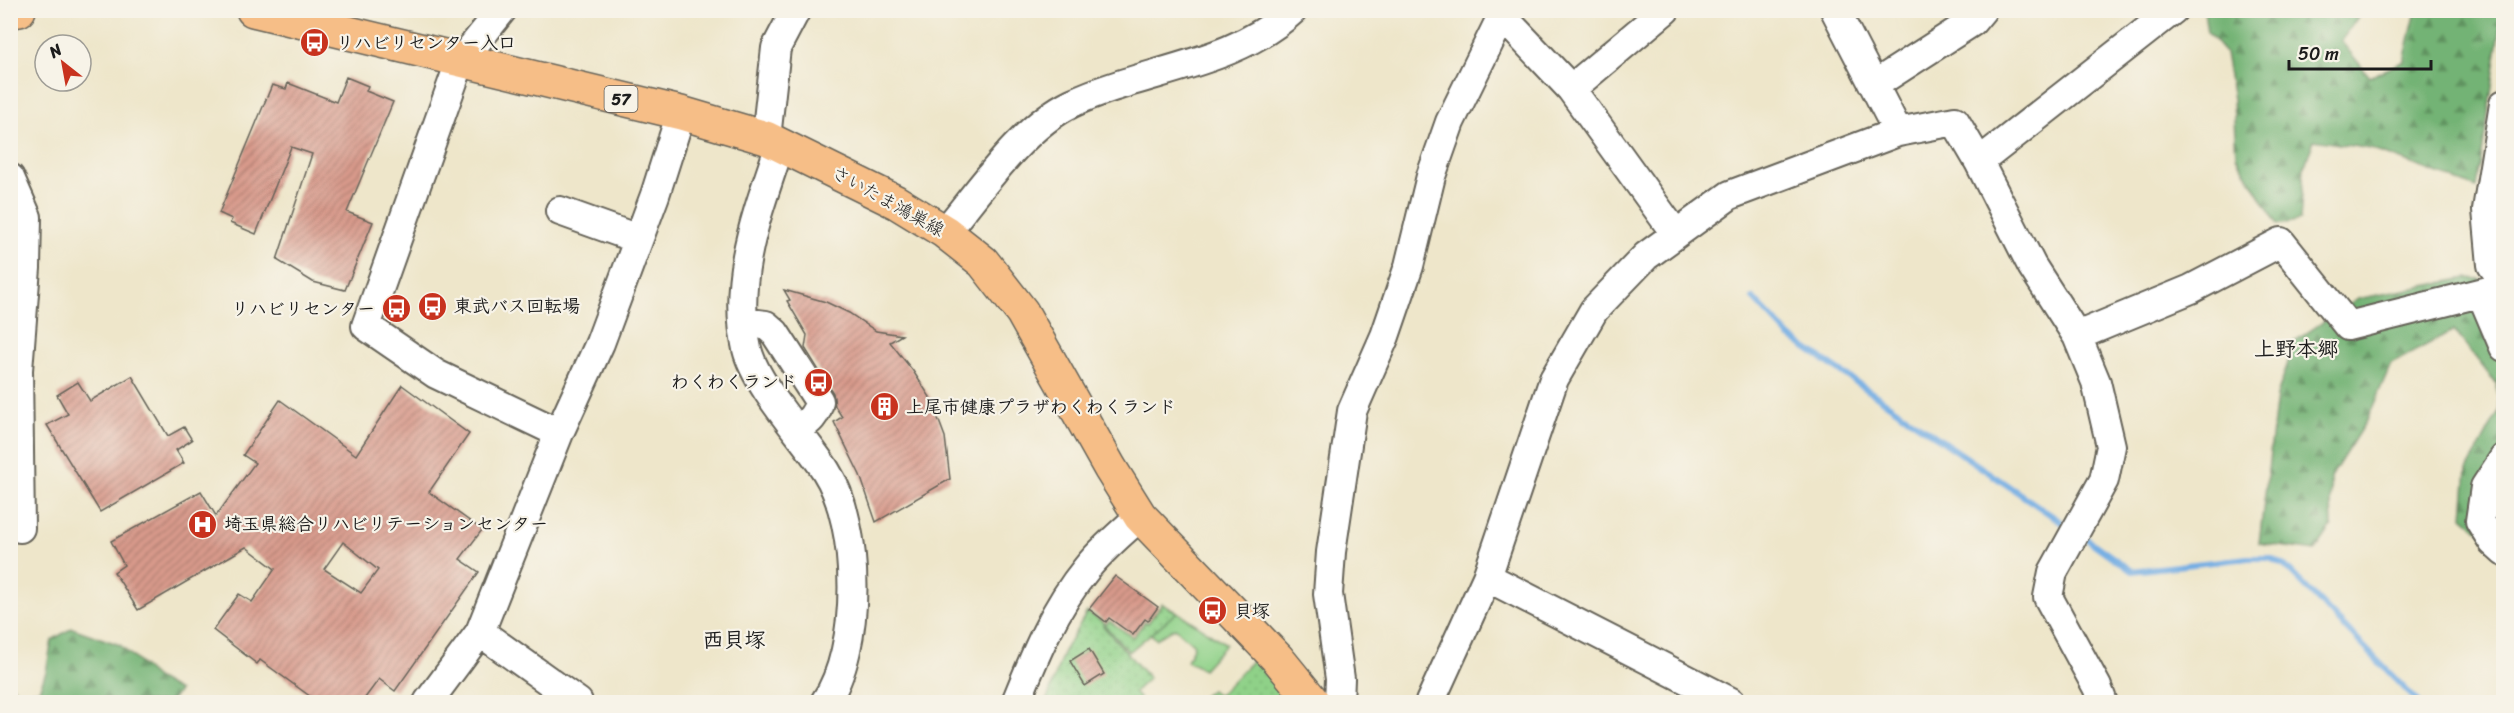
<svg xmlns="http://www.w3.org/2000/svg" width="2514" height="713" font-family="Sriracha,'Klee One',sans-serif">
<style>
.grass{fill:#8fd188;stroke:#567652;stroke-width:1.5}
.forest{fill:url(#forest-firs);stroke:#486848;stroke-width:1.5}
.garden{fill:url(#garden-dots);stroke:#567652;stroke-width:1.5}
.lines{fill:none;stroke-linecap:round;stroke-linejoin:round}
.stream{stroke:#73ade3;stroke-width:6}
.building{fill:url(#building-hatch);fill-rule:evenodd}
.minor-casing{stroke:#666359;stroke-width:32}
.major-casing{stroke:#666359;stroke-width:36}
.minor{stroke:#fff;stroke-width:28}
.major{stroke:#f6be87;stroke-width:33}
.labels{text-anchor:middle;stroke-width:4.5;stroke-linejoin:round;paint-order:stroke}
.shield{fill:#f7f3e8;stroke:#5e5c59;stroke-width:1.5}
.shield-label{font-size:16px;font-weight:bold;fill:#1c1c1c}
.poi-label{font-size:18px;font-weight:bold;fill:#1c1c1c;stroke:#f7f3e8;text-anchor:start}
.street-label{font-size:18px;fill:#1c1c1c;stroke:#f7f3e8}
.quarter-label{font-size:21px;font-weight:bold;fill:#1c1c1c;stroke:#f7f3e8}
</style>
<defs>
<pattern id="forest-firs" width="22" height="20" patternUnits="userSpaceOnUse" patternTransform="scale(1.5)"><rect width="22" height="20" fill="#73b374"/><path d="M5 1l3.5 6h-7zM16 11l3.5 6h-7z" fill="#5e915e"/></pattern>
<pattern id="garden-dots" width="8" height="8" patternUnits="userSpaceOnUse" patternTransform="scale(1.5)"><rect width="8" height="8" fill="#8fd188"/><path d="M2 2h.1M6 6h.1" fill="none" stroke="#7bb375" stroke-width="1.8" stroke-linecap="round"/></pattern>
<pattern id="building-hatch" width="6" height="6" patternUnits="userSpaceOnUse" patternTransform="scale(1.5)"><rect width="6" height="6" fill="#d89a8b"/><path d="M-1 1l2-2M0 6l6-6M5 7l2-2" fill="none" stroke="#ae7d71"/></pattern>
</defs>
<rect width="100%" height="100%" fill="#f7f3e8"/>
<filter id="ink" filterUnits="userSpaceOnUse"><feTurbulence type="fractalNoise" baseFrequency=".0167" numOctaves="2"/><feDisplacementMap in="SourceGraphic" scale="12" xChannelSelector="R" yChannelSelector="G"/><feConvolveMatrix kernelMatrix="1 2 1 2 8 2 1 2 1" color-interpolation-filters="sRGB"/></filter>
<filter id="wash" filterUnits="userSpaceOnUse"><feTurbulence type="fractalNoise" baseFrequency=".008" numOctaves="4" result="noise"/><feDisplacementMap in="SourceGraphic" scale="24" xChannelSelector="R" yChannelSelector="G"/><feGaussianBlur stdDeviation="1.35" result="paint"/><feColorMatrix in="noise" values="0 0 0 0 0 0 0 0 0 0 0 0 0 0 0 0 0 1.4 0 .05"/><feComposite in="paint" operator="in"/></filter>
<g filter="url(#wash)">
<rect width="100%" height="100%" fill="#eee6ca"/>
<path class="grass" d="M 1177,612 L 1226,644 L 1203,669 L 1187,661 L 1194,645 L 1175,628 L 1156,639 L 1151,634 Z"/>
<path class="forest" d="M 2204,11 L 2362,11 L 2341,41 L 2370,77 L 2404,61 L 2416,11 L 2503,11 L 2477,188 L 2371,149 L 2314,140 L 2304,168 L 2300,220 L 2278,225 L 2236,156 L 2233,99 L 2225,53 L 2207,32 Z
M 2467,278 L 2480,279 L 2503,307 L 2503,551 L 2463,516 L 2467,470 L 2499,411 L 2497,385 L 2454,330 L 2391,364 L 2368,418 L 2330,478 L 2332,526 L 2315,551 L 2259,543 L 2277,396 L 2295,341 L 2357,299 Z
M 72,628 L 120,645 L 156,678 L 179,691 L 170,702 L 11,702 L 11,684 L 20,695 L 39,690 L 46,672 L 52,640 Z"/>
<path class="garden" d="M 1162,604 L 1177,612 L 1129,652 L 1105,626 L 1109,621 L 1133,637 L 1145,622 L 1148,623 Z
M 1087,612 L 1105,623 L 1103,626 L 1149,678 L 1134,692 L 1142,702 L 1046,702 L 1063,653 Z
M 1255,658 L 1295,702 L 1196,702 L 1211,690 L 1218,696 Z"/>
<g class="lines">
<path class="stream" d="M 1753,298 L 1790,337 L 2070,528
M 2081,535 L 2132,571 L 2248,558 L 2270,558 L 2285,566 L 2418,702"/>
</g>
<g id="blocks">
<path class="building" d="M 346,77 L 368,86 L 366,91 L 393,102 L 347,212 L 373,222 L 345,290 L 313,282 L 277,260 L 312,154 L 291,147 L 256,234 L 230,223 L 232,219 L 219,213 L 272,85 L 286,89 L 288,83 L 336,102 Z
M 784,290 L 826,302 L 849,313 L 876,331 L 902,335 L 890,342 L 913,371 L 930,397 L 945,437 L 950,479 L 876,522 L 860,475 L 834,422 L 842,417 L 835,406 L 833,393 L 805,348 L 807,335 L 787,301 L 790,300 Z
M 132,376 L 168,436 L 184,427 L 192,440 L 176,450 L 184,463 L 100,512 L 47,425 L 68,414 L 57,395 L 78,382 L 90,401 Z
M 402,385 L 469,434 L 429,492 L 482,530 L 460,559 L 479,572 L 395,691 L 379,679 L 362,702 L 344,702 L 337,697 L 333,702 L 318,702 L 260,660 L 257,664 L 213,630 L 239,594 L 252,602 L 275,569 L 246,547 L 138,610 L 114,572 L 124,565 L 111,541 L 201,491 L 216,516 L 255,463 L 243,455 L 280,400 L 356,455 ZM 343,542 L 378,570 L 361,593 L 324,569 Z
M 1115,576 L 1158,607 L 1148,621 L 1145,619 L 1133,635 L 1109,618 L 1106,622 L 1089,609 Z
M 1089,649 L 1104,674 L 1085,686 L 1070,661 Z"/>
</g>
</g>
<g filter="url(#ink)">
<use href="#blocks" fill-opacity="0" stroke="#666359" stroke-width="1.5"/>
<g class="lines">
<defs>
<path id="minor" d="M 502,10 L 460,62 L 366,326 L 436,374 L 559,433
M 1835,10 L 1898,132
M 1503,17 L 1571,89 L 1675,233
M 1874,85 L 1972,22 L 1982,10
M 1571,89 L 1665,10
M 2504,104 L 2487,210 L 2492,265 L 2504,282
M 766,138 L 776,48 L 796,10
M 780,145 C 758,212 731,277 747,349 C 756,386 804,437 826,471 C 861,526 862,649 825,702
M 1979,162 L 2173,10
M 10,178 L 27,217 L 26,268 L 18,370 L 20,528
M 560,211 L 638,239
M 945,232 C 980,190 1022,127 1072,103 C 1144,69 1233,66 1293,10
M 2481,293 L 2504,347
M 743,322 L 766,325 L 775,333 L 819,401 C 817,416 808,422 797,430
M 2077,336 L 2191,289 L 2281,242 L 2348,326 L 2504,287
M 2504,458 L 2485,487 L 2480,521 L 2493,542 L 2504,552
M 1487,577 L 1731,702
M 480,632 L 578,702
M 428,702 L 480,632 L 559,433 L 600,343 L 655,195 L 681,113
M 1016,702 C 1035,655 1054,608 1087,568 C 1102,549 1122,533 1140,516
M 1339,702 L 1340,679 L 1328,594 L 1331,552 L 1352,411 L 1385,336 L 1409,266 L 1431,176 L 1450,122 L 1505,10
M 1430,702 L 1487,577 L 1554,379 L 1594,310 L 1646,256 L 1730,195 L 1898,132 L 1955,121 L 1979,162 L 2032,266 L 2077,336 L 2096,382 L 2111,446 L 2104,480 L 2053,572 L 2048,597 L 2097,687 L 2102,700 L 2101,702"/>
<path id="major" d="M 253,10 L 681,113 L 766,138 L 896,202 L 945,232 L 983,262 L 1022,312 L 1110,468 L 1140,516 L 1278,659 L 1313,702
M 10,11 L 19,10"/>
</defs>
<use href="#minor" class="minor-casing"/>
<use href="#major" class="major-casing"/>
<use href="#minor" class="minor"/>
<use href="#major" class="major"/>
</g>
</g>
<defs>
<symbol id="bus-disc" viewBox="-11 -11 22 22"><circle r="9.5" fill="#c8321e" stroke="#f7f3e8"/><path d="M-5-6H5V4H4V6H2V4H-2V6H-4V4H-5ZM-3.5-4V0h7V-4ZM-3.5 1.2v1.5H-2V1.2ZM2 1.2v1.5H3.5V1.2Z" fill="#fff"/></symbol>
<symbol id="building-disc" viewBox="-11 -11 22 22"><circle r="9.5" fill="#c8321e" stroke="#f7f3e8"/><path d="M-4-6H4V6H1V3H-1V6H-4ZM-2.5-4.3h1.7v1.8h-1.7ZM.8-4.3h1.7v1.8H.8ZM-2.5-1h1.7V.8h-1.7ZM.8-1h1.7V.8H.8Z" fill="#fff"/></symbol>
<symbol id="hospital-disc" viewBox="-11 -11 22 22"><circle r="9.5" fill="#c8321e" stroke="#f7f3e8"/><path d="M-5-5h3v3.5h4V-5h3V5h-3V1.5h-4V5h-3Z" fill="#fff"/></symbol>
</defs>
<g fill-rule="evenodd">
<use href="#bus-disc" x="298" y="26" width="33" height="33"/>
<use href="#bus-disc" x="416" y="290" width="33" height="33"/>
<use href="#bus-disc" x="380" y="292" width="33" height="33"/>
<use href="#bus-disc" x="802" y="366" width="33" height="33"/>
<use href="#building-disc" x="868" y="390" width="33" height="33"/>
<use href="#hospital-disc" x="186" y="508" width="33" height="33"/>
<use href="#bus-disc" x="1196" y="594" width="33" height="33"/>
</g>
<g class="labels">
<rect class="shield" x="604.5" y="86" width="33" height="26" rx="4.5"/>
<g class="shield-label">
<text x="621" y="105">57</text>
</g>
<g class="poi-label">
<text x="336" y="49">リハビリセンター入口</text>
<text x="454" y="312">東武バス回転場</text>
<text x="375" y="315" text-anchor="end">リハビリセンター</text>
<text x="797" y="388" text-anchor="end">わくわくランド</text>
<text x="906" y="413">上尾市健康プラザわくわくランド</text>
<text x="224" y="530">埼玉県総合リハビリテーションセンター</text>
<text x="1234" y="617">貝塚</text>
</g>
<g class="street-label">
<text transform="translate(888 201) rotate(29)" y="6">さいたま鴻巣線</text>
</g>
<g class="quarter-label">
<text x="2296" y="356">上野本郷</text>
<text x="734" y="647">西貝塚</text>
</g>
</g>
<rect width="2514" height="713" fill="none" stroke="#f7f3e8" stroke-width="36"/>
<g transform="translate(63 63) rotate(329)"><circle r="28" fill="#f7f3e8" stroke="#9f9d96" stroke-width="1.5"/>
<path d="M0-4.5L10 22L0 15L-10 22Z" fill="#c8321e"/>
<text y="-9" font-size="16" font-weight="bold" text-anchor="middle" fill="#1c1c1c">N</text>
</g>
<path d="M2289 60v9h142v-9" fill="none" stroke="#1c1c1c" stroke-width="3"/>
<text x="2298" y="60" font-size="18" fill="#1c1c1c" stroke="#f7f3e8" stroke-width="4.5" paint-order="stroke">50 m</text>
</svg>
